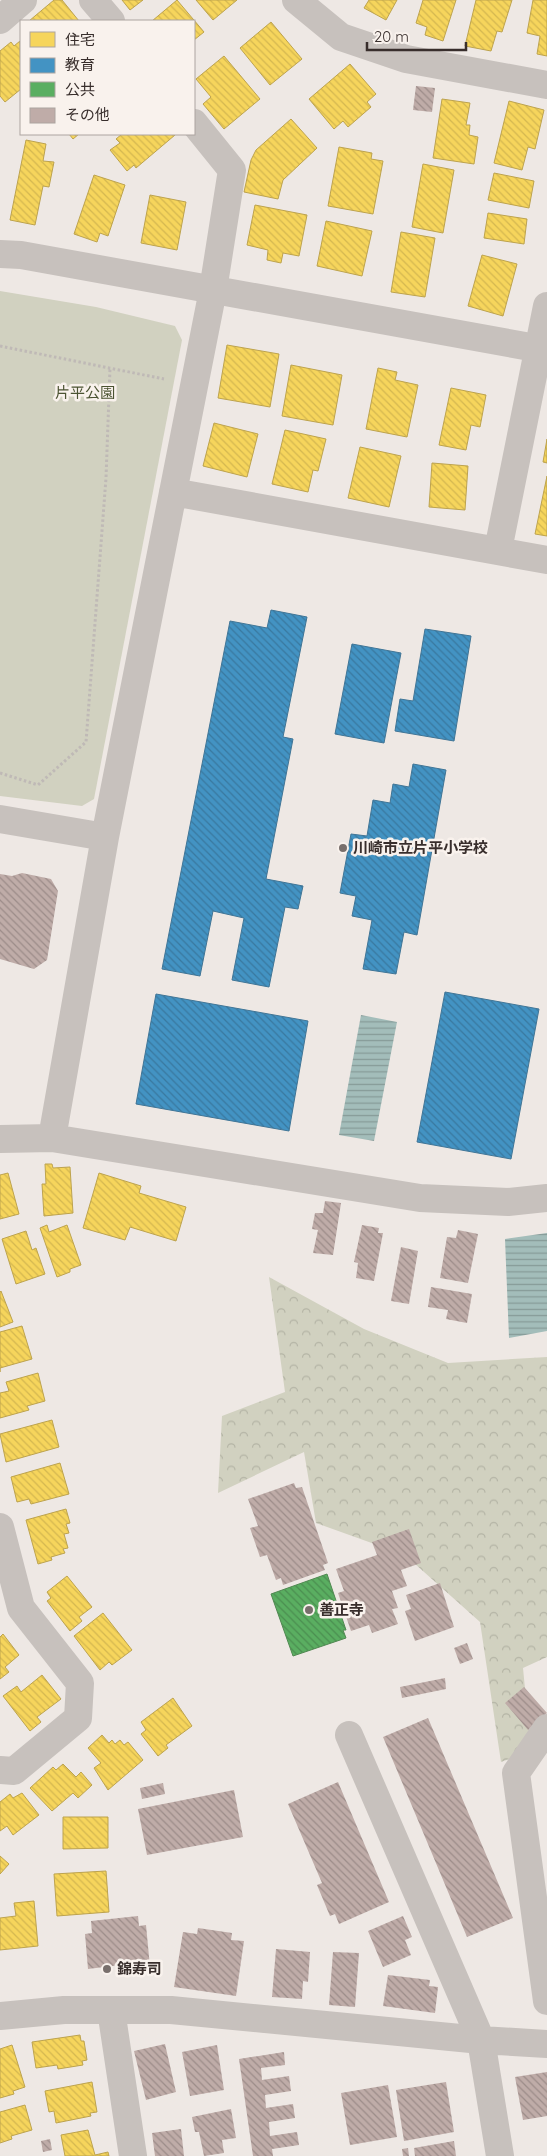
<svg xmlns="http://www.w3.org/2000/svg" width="547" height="2156" font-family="Quicksand,'Noto Sans JP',sans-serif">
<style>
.forest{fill:url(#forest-crowns)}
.park{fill:#d1d1c0}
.water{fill:url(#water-rules)}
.homes{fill:url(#homes-back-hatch);stroke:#bda34e}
.schools{fill:url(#schools-back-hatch);stroke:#407596}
.public{fill:url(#public-back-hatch);stroke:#508851}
.building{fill:url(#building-back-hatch)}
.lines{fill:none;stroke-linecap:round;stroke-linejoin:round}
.path{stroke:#bfb9b6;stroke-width:3;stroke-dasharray:2.5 2.5;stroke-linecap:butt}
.minor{stroke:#c7c1bd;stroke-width:28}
.poi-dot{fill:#786f6c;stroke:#f9f2ed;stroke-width:2}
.labels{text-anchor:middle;stroke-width:5;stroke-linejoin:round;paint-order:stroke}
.park-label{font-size:15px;fill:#4b5332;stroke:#f9f2ed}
.poi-label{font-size:15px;font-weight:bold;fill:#382e2c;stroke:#f9f2ed;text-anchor:start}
</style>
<defs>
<pattern id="forest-crowns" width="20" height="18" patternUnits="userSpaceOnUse" patternTransform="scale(1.25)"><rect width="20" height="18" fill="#d1d1c0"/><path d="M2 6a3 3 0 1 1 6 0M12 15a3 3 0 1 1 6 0" fill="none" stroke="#b4b4a5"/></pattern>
<pattern id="water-rules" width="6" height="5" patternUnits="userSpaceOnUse" patternTransform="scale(1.25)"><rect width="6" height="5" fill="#a3bdba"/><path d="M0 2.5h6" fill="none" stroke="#869a97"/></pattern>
<pattern id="homes-back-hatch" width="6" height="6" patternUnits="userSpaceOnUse" patternTransform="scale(1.25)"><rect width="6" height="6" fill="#f6d55c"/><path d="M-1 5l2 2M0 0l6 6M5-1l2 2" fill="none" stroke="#d4b750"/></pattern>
<pattern id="schools-back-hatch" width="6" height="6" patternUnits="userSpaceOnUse" patternTransform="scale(1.25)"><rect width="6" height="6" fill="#4393c3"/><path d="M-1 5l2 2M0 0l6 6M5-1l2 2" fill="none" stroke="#39789f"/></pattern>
<pattern id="public-back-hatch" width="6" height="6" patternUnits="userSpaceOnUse" patternTransform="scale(1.25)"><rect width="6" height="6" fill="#5aae61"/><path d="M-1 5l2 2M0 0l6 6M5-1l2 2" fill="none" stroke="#4b8e50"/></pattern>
<pattern id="building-back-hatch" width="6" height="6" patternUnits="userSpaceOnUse" patternTransform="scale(1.25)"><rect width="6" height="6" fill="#bfaca8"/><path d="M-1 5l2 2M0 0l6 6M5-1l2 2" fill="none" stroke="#9c8c89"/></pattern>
</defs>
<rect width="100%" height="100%" fill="#eee8e4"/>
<path class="forest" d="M 269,1277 L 364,1329 L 448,1363 L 547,1357 L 547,1657 L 523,1668 L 531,1751 L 501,1762 L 480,1622 L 405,1555 L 316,1523 L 304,1452 L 218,1493 L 222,1416 L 285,1392 Z"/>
<path class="park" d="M 0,291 L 96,307 L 175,326 L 182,340 L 94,799 L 82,806 L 0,796 Z"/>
<path class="water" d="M 361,1015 L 397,1022 L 374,1141 L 339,1135 Z
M 547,1233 L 547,1331 L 509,1338 L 505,1239 Z"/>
<path class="homes" d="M 54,0 L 62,0 L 79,21 L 29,21 Z
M 122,0 L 143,0 L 130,10 Z
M 177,0 L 204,32 L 194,40 L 194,21 L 152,21 Z
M 196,0 L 237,0 L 213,20 Z
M 369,0 L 397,0 L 386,20 L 364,8 Z
M 423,0 L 456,0 L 443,41 L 425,35 L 427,27 L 416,23 Z
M 476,0 L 512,0 L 502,32 L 497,31 L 491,51 L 465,46 Z
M 533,0 L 547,0 L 547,56 L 537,54 L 540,36 L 527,33 Z
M 271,22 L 302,59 L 270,85 L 240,48 Z
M 20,41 L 21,89 L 5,102 L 0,96 L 0,51 L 11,42 L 14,46 Z
M 224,56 L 260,99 L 224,129 L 203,104 L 211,97 L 196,79 Z
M 350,64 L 376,94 L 367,102 L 371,107 L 348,127 L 343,121 L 334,129 L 309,99 Z
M 442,99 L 470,103 L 466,125 L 470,125 L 469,135 L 478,137 L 474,164 L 433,158 Z
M 509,101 L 544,110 L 535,149 L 528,147 L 522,170 L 494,163 Z
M 291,119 L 317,148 L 283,180 L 278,199 L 244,192 L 251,160 L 256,150 Z
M 69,134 L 79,134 L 73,139 Z
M 122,134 L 174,134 L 175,135 L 136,168 L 134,165 L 127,171 L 110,150 L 120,143 L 116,139 Z
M 26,140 L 46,144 L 43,161 L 54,162 L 49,187 L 43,186 L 35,225 L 10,220 Z
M 339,147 L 372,153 L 371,159 L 383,161 L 373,214 L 328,206 Z
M 423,164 L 454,170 L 443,233 L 412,227 Z
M 494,173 L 534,181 L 529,208 L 488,200 Z
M 94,175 L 125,185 L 108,236 L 100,233 L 97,242 L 74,234 Z
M 150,195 L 186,202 L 177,250 L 141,243 Z
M 255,205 L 307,215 L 299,256 L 283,253 L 281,263 L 267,260 L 268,250 L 247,245 Z
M 488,213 L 527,219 L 524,244 L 484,238 Z
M 326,221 L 372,231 L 362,276 L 317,266 Z
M 401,232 L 435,238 L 425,297 L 391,292 Z
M 482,255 L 517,264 L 503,316 L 468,306 Z
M 227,345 L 279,354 L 270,407 L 218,398 Z
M 291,365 L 342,375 L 333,425 L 282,416 Z
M 378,368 L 397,372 L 395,380 L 418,385 L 407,437 L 366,429 Z
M 451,388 L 486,395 L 480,427 L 471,425 L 466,450 L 439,445 Z
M 214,423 L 258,434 L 247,477 L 203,466 Z
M 285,430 L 326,439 L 318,471 L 313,470 L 308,492 L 272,484 Z
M 547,439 L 547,463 L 543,462 Z
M 360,447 L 401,456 L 389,507 L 348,498 Z
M 432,463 L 468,466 L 465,510 L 429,507 Z
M 547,476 L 547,536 L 535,534 Z
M 45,1164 L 52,1164 L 53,1168 L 70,1167 L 73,1213 L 44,1216 L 42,1184 L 46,1184 Z
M 8,1173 L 19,1214 L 0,1219 L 0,1175 Z
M 99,1173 L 141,1186 L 139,1193 L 186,1207 L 176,1241 L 130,1227 L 125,1240 L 83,1228 Z
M 47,1225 L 49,1232 L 67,1225 L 81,1265 L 70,1269 L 70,1272 L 57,1277 L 40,1228 Z
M 26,1231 L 32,1250 L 36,1248 L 45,1274 L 16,1284 L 2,1239 Z
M 1,1291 L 13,1322 L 0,1327 L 0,1292 Z
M 22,1326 L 32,1359 L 0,1368 L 0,1372 L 0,1332 Z
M 38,1373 L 45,1401 L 27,1406 L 29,1410 L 0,1418 L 0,1393 L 9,1391 L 6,1382 Z
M 52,1420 L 59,1447 L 6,1462 L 0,1434 Z
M 60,1463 L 69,1494 L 31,1504 L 29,1499 L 17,1502 L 11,1477 Z
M 66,1509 L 70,1523 L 66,1524 L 69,1533 L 64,1534 L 68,1548 L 63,1549 L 65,1553 L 51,1557 L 52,1560 L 38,1564 L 26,1520 Z
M 67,1576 L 92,1607 L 79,1617 L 82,1621 L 70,1631 L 47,1601 L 51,1598 L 47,1592 Z
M 103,1613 L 132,1650 L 112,1665 L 109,1662 L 100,1670 L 74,1636 Z
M 3,1634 L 19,1655 L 5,1667 L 9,1672 L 0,1679 L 0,1637 Z
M 42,1675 L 61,1699 L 37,1717 L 41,1722 L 30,1731 L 3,1696 L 17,1686 L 21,1692 Z
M 173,1698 L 192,1726 L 166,1745 L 168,1748 L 158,1756 L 141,1734 L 146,1730 L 141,1722 Z
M 102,1735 L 109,1743 L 112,1740 L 115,1744 L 120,1740 L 124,1745 L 128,1742 L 143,1760 L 108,1790 L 94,1768 L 101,1763 L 88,1748 Z
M 63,1764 L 76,1777 L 81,1772 L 92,1785 L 78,1798 L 73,1793 L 52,1811 L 30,1788 L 53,1767 L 56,1770 Z
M 22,1793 L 39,1815 L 13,1835 L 7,1826 L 0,1831 L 0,1802 L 10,1794 L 13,1798 Z
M 63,1817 L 108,1817 L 108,1848 L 63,1849 Z
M 0,1856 L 9,1864 L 0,1874 Z
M 106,1871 L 109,1912 L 57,1916 L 54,1874 Z
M 34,1901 L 38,1946 L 0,1950 L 0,1918 L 16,1916 L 14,1903 Z
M 80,2035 L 81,2041 L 84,2041 L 87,2060 L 82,2061 L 83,2065 L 58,2069 L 57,2065 L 36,2068 L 32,2042 Z
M 12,2045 L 25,2087 L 13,2091 L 14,2094 L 0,2098 L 0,2049 Z
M 92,2082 L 97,2112 L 90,2113 L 91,2116 L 56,2123 L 54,2111 L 49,2112 L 45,2091 Z
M 25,2105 L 32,2130 L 11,2136 L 12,2139 L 0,2143 L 0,2112 Z
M 88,2130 L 95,2155 L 108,2152 L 109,2156 L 65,2156 L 61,2135 Z"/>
<path class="schools" d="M 271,610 L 307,617 L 283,737 L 293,739 L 266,879 L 303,886 L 298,909 L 285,907 L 269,987 L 232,980 L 244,918 L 213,911 L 200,976 L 162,969 L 230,621 L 267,628 Z
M 425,629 L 471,636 L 454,741 L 395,731 L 400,699 L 413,701 Z
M 352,644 L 401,653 L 384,743 L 335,734 Z
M 413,764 L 446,770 L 417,935 L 404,932 L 396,974 L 363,969 L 372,920 L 352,916 L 356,896 L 340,893 L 351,834 L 367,836 L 373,800 L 390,803 L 393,784 L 409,787 Z
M 445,992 L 539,1009 L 511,1159 L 417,1142 Z
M 156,994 L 308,1021 L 289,1131 L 136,1104 Z"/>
<path class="public" d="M 327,1574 L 346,1630 L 343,1630 L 346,1638 L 293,1656 L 271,1594 Z"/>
<path class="building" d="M 416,86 L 435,88 L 432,112 L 413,110 Z
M 22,873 L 51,879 L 58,891 L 47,960 L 34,969 L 0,959 L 0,874 L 12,876 Z
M 325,1201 L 341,1203 L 333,1255 L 313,1253 L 318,1230 L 312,1229 L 315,1213 L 323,1213 Z
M 362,1225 L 379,1228 L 378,1233 L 383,1233 L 374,1281 L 356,1278 L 358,1263 L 354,1262 Z
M 458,1230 L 478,1234 L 468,1283 L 440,1278 L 447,1237 L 456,1238 Z
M 401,1247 L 418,1251 L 409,1304 L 391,1301 Z
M 431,1287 L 472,1294 L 467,1323 L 446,1319 L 448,1310 L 428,1307 Z
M 294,1483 L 296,1488 L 302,1487 L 328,1563 L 323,1565 L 325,1570 L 283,1585 L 281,1578 L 276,1580 L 267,1555 L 260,1557 L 250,1528 L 258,1526 L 248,1499 Z
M 409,1529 L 421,1563 L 401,1570 L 407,1586 L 392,1591 L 398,1608 L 392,1609 L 398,1624 L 372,1633 L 369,1625 L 351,1631 L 338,1593 L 344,1591 L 336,1569 L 377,1555 L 372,1542 Z
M 440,1583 L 454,1627 L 415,1641 L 405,1611 L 411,1609 L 406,1595 Z
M 467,1643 L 473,1659 L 460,1664 L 454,1648 Z
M 445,1678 L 446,1689 L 402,1698 L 400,1687 Z
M 524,1687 L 547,1713 L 528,1730 L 505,1703 Z
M 428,1718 L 513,1918 L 467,1937 L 383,1737 Z
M 338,1782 L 389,1902 L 339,1924 L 335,1914 L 330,1916 L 317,1885 L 322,1883 L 288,1804 Z
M 163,1783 L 165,1794 L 142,1799 L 140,1788 Z
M 234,1790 L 243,1837 L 147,1855 L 138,1809 Z
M 138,1916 L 139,1926 L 146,1925 L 150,1967 L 121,1970 L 120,1965 L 88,1969 L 85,1934 L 92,1933 L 91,1921 Z
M 403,1916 L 412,1937 L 405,1940 L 411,1955 L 383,1967 L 368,1931 Z
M 198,1928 L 232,1933 L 231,1940 L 244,1941 L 236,1996 L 174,1987 L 183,1932 L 197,1934 Z
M 276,1949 L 310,1952 L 308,1982 L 303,1981 L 302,1999 L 272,1997 Z
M 333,1952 L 359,1953 L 355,2007 L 329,2005 Z
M 388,1975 L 430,1980 L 429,1986 L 438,1987 L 435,2013 L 383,2006 Z
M 165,2044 L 176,2092 L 146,2100 L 134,2051 Z
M 217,2045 L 224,2090 L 190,2096 L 182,2052 Z
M 284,2052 L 285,2065 L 261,2068 L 262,2080 L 289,2076 L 291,2091 L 265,2095 L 266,2108 L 293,2104 L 295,2118 L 269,2122 L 270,2136 L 297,2132 L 299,2145 L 272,2149 L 273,2156 L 253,2156 L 239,2059 Z
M 547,2072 L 547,2116 L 523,2120 L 515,2077 Z
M 446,2082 L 454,2132 L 404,2141 L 396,2090 Z
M 388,2085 L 397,2137 L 350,2145 L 341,2093 Z
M 231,2109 L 236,2138 L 222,2140 L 224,2153 L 204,2156 L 199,2132 L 195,2132 L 192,2117 Z
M 181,2129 L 184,2156 L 155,2156 L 152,2133 Z
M 50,2139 L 52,2150 L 43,2152 L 41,2141 Z
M 454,2141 L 456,2156 L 415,2156 L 414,2148 Z
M 408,2148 L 409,2156 L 403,2156 L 402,2149 Z"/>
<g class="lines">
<path class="path" d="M 0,346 L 164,379
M 0,773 L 38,785 L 86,742 L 106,478 L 110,368"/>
<path class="minor" d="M 93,0 L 111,21
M 296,0 L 341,37 L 406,59 L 547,85
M 0,20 L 23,0
M 0,254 L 21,255 L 547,350
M 173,492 L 547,560
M 498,550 L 547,306
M 0,819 L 105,837
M 52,1138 L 105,837 L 213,290 L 232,170 L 194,123
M 0,1139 L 52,1138 L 420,1198 L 508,1202 L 547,1198
M 0,1527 L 21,1608 L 80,1683 L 78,1718 L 14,1771 L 0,1770
M 547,1728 L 516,1773 L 547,2001
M 349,1735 L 481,2040 L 500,2156
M 111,2010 L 133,2156
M 0,2016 L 64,2010 L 171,2010 L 481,2040 L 547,2044"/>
</g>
<g class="poi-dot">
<circle cx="343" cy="848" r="5"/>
<circle cx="309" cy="1610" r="5"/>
<circle cx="107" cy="1969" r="5"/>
</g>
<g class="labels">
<g class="park-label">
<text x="85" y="398">片平公園</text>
</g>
<g class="poi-label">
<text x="353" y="853">川崎市立片平小学校</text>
<text x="319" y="1615">善正寺</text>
<text x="117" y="1974">錦寿司</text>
</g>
</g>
<rect x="20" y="20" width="175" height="115" fill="#f9f2ed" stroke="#aca4a0"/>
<rect x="30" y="32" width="25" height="15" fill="#f6d55c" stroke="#aca4a0"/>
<text x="65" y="45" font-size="15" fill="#382e2c">住宅</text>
<rect x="30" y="58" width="25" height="15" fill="#4393c3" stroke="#aca4a0"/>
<text x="65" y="70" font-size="15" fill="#382e2c">教育</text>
<rect x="30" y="82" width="25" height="15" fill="#5aae61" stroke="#aca4a0"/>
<text x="65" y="95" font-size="15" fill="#382e2c">公共</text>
<rect x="30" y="108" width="25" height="15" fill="#bfaca8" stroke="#aca4a0"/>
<text x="65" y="120" font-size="15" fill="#382e2c">その他</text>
<path d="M367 42v8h99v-8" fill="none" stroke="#382e2c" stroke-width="2.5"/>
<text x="374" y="42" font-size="15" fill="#382e2c" stroke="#f9f2ed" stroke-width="4" paint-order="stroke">20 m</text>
</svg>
